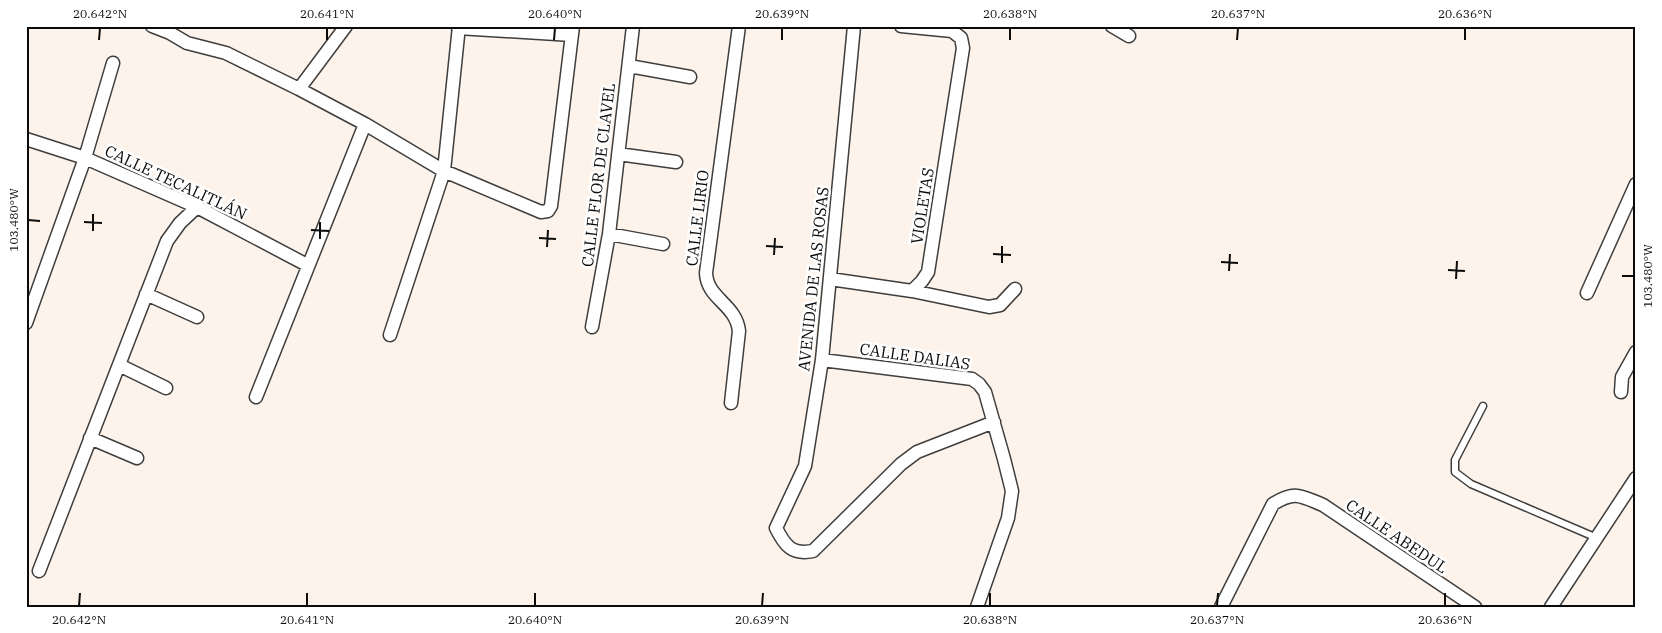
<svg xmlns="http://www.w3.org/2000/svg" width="1662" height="633" font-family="'IBM Plex Serif',serif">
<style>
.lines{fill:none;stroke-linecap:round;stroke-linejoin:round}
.service-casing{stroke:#3e3e3e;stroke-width:9}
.minor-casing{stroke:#3e3e3e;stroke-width:15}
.service{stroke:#fff;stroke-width:6}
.minor{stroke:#fff;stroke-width:12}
.ticks{fill:none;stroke:#0b0b0b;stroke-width:2}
.labels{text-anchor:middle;stroke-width:5;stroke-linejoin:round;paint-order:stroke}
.street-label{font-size:16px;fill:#0b0b0b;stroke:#fff}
.neatline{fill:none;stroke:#0b0b0b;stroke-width:2}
.ticks-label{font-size:12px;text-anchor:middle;fill:#0b0b0b}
</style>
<rect width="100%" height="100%" fill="#fdf3ea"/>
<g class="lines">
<defs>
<path id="service" d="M 1483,406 L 1455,460 L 1455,472 L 1471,484 L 1597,538"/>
<path id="minor" d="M 152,26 L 170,33 L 187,43 L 226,53 L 299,89 L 365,124 L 444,171 L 541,212 L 548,211 L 551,206 L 573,26
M 854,26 L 822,360 L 805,466 L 776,528 C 785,546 792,555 813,551 L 901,464 L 917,452 L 994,422
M 901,26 L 952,31 L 961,38 L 963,48 L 928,272 L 922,281 L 912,291
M 1112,26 L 1129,36
M 458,28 L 572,35
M 629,66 L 690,77
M 299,89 L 346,26
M 26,139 L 85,158 L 197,207 L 307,265
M 618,154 L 676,162
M 609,234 L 663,244
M 830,279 L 912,291 L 989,307 L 1000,305 L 1015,289
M 1587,293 L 1636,184
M 146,294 L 197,317
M 26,323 L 85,158 L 113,63
M 592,327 L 609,234 L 633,26
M 390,335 L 444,171 L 459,26
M 822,360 L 972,379 L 979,384 L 985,392 L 1004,459 L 1012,491 L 1008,518 L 977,607
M 119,365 L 166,388
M 1621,392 L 1622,377 L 1636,352
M 256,397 L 365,124
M 731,403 L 739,331 C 736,304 707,299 706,273 L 739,26
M 90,438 L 137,458
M 39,571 L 167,241 L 180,223 L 197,207
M 1221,607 L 1273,504 C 1295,490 1301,496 1323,505 L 1475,607
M 1551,607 L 1636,478"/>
</defs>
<use href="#service" class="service-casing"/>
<use href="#minor" class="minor-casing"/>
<use href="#service" class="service"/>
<use href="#minor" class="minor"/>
</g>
<path class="ticks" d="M 99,40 L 100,28M 327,40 L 327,28M 554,40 L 555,28M 782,40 L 782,28M 1010,40 L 1010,28M 1237,40 L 1238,28M 1465,40 L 1465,28M 28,220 L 40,221M 84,222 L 102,223M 311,230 L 329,231M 93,231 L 93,214M 539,238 L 556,239M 320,239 L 320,222M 766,246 L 783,247M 547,247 L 548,230M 993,254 L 1011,255M 774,255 L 775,238M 1221,262 L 1238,263M 1002,263 L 1002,246M 1448,270 L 1465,271M 1229,271 L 1230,254M 1622,276 L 1634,276M 1456,279 L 1457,261M 79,606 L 80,593M 307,606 L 307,593M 535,606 L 535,593M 762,606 L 763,593M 990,606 L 990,593M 1217,606 L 1218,593M 1445,606 L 1445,593"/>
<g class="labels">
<g class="street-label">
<text transform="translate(598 175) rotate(-83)" y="6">CALLE FLOR DE CLAVEL</text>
<text transform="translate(176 182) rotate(25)" y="6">CALLE TECALITLÁN</text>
<text transform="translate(922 206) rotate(-81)" y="6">VIOLETAS</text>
<text transform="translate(697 218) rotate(-83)" y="6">CALLE LIRIO</text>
<text transform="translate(813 279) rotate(-84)" y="6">AVENIDA DE LAS ROSAS</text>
<text transform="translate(915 356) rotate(8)" y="6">CALLE DALIAS</text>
<text transform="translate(1397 536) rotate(34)" y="6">CALLE ABEDUL</text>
</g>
</g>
<rect width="1662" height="633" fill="none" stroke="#ffffff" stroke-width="55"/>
<rect x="28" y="28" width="1606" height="578" class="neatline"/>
<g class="ticks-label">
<text x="100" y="18">20.642°N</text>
<text x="327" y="18">20.641°N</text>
<text x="555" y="18">20.640°N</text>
<text x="782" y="18">20.639°N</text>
<text x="1010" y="18">20.638°N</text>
<text x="1238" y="18">20.637°N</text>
<text x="1465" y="18">20.636°N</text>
<text transform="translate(14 220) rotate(-90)" y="4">103.480°W</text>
<text transform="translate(1648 276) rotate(-90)" y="4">103.480°W</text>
<text x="79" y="624">20.642°N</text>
<text x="307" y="624">20.641°N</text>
<text x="535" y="624">20.640°N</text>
<text x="762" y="624">20.639°N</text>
<text x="990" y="624">20.638°N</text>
<text x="1217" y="624">20.637°N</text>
<text x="1445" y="624">20.636°N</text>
</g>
</svg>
